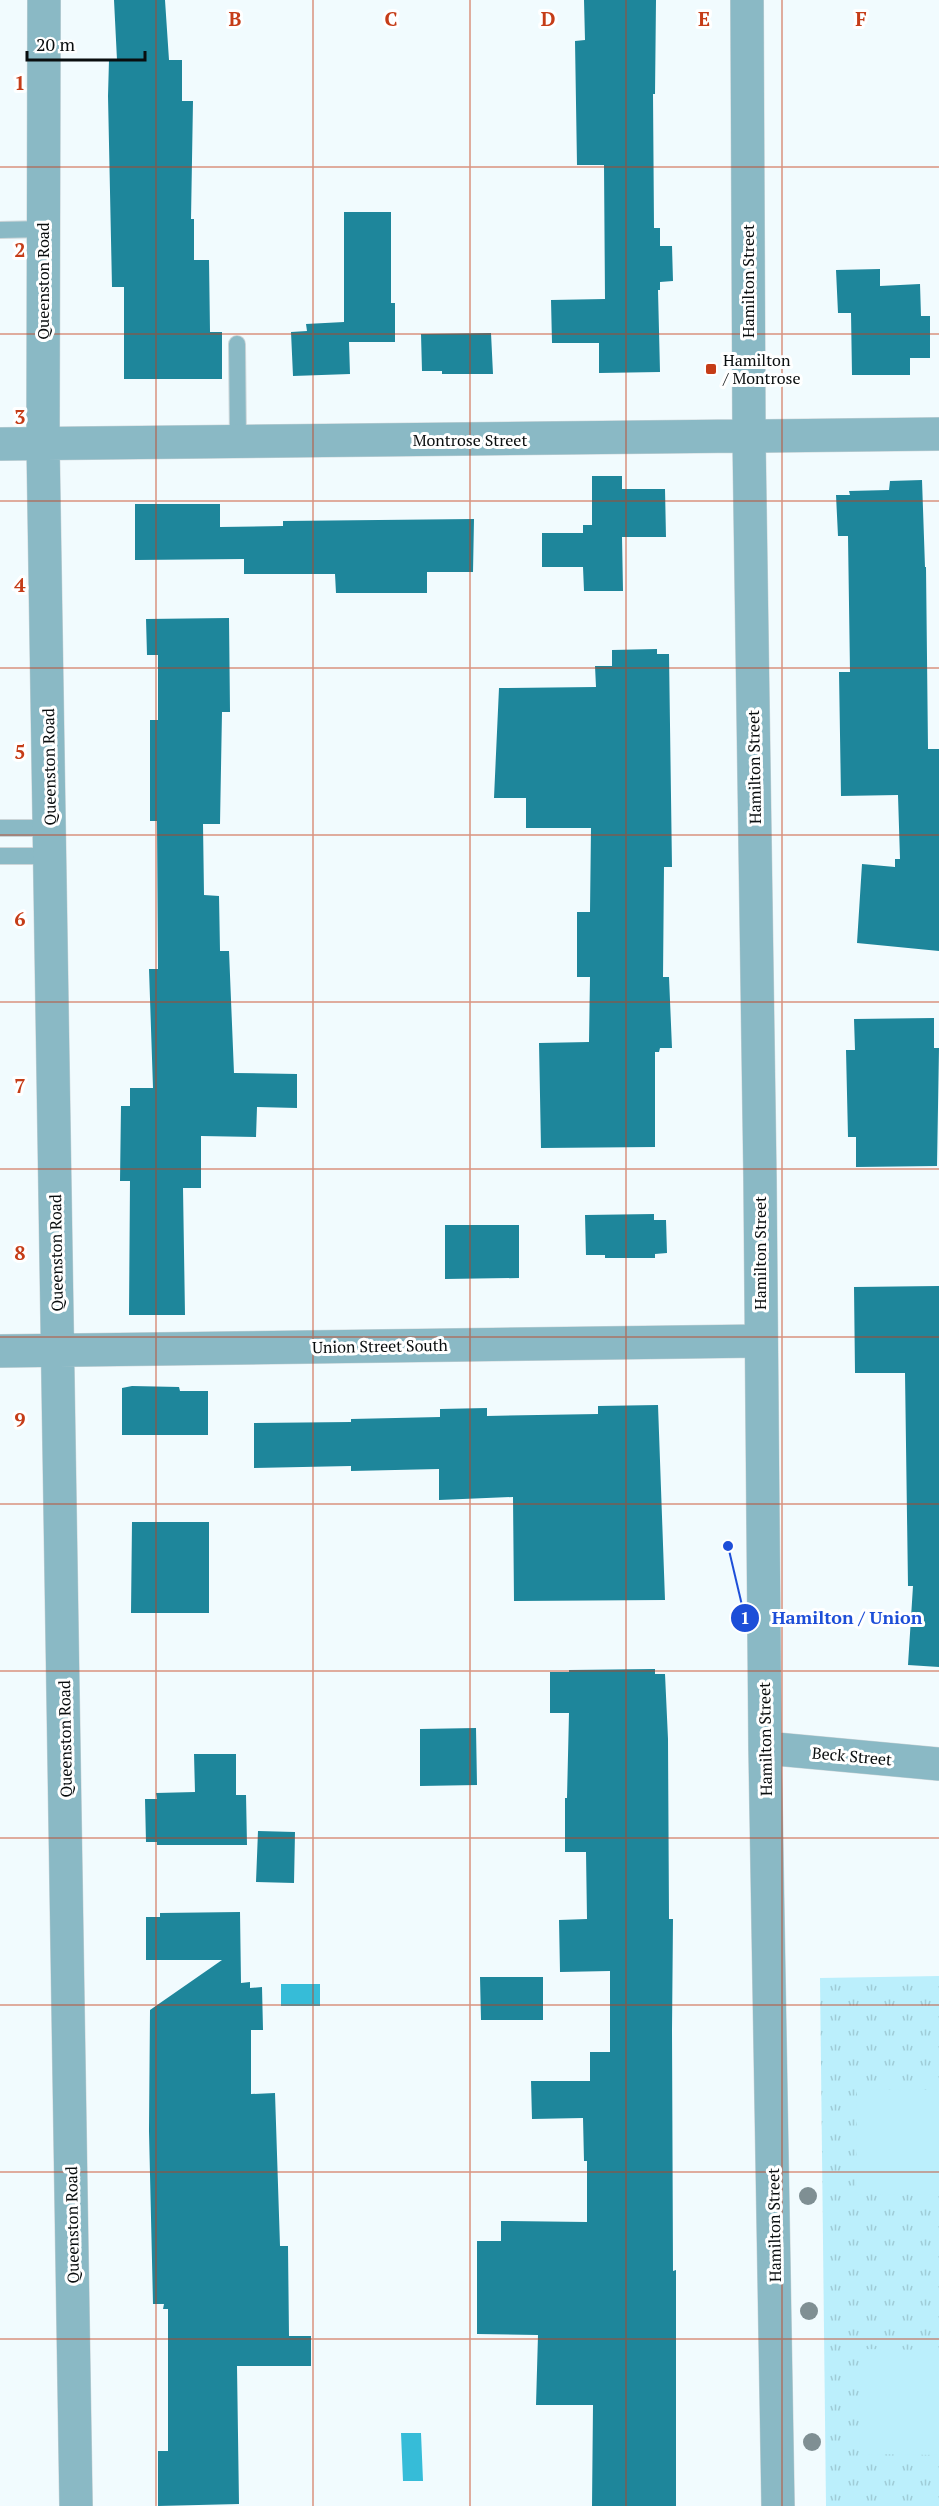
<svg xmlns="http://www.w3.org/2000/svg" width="939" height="2506" font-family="'PT Serif',serif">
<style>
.grass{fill:url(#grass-tufts)}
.pitch{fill:#bbeffc}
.water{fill:#36bcd8}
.building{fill:#1e869b}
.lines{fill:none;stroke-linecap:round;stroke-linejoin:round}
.service-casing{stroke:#ccd5d8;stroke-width:18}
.minor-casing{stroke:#ccd5d8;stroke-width:34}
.service{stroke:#8ab9c5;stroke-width:16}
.minor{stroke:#8ab9c5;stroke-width:33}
.tree{fill:#7f8f93}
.grid{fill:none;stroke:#c53c17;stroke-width:1.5;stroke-opacity:0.55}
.poi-dot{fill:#c53c17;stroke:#fff;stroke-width:2}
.labels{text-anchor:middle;stroke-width:6;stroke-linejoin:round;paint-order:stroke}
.street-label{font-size:16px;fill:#090d0e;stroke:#fff}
.poi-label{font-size:16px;fill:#090d0e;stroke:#fff;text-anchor:start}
.grid-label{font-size:20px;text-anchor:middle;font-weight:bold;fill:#c53c17;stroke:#fff;stroke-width:6;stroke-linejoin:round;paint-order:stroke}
.leader{fill:none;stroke:#1d4ed8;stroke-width:2}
.callout-dot{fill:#1d4ed8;stroke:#fff;stroke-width:2}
.mark-label{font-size:18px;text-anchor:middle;font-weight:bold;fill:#fff}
.callout-label{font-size:18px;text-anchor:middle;font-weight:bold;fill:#1d4ed8;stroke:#fff;stroke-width:6;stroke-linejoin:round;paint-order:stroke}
</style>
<defs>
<pattern id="grass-tufts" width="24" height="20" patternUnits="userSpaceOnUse" patternTransform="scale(1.5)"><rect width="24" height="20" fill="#bbeffc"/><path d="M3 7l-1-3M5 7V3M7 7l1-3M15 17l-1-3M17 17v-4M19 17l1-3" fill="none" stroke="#9fccd7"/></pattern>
</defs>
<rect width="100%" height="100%" fill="#f1fbfe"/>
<path class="grass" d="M 939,1976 L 939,2506 L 826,2506 L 820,1978 Z"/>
<path class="pitch" d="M 857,2089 L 939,2090 L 939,2195 L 856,2194 Z
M 860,2349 L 939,2350 L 939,2455 L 859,2454 Z"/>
<path class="water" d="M 281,1984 L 320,1984 L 320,2006 L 281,2006 Z
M 401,2433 L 421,2433 L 423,2481 L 403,2481 Z"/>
<path class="building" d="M 114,0 L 165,0 L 169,60 L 182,60 L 182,101 L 193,101 L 191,219 L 194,219 L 194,260 L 209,260 L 210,332 L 222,332 L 222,379 L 124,379 L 124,287 L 112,287 L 108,96 L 109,60 L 117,60 Z
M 584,0 L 656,0 L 655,94 L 653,94 L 654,228 L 660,228 L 660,246 L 672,246 L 673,281 L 660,282 L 660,290 L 658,290 L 660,372 L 599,373 L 599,343 L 552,343 L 551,300 L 605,299 L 604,165 L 577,165 L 575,41 L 585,40 Z
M 344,212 L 391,212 L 391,303 L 395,303 L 395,342 L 349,342 L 350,374 L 293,376 L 291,332 L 307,331 L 306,324 L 344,322 Z
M 880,269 L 880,286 L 920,284 L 921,316 L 930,316 L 930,358 L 910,358 L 910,375 L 852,375 L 851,313 L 838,313 L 836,270 Z
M 491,333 L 493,374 L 442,374 L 442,371 L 422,371 L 421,334 Z
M 592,476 L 622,476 L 622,489 L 665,489 L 666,537 L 622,537 L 623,591 L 584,591 L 583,567 L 542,567 L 542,533 L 583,533 L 583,525 L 592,525 Z
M 922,480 L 925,567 L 926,567 L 928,749 L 939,749 L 939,951 L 857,943 L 862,864 L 895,867 L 895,859 L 900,859 L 898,795 L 841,796 L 839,672 L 850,672 L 848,536 L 838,536 L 836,495 L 850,495 L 849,491 L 889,490 L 890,481 Z
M 135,504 L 220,504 L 220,527 L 283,526 L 283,521 L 474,519 L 473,572 L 427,572 L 427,593 L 336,593 L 335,574 L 244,574 L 244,559 L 135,560 Z
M 229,618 L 230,712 L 222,712 L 220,824 L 203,824 L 204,895 L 219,896 L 220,951 L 229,951 L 234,1073 L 297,1074 L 297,1108 L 257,1107 L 256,1137 L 201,1136 L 201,1188 L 183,1188 L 185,1315 L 129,1315 L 130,1181 L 120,1181 L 121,1106 L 130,1106 L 130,1088 L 153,1088 L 149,969 L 158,969 L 157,821 L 150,821 L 150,720 L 158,720 L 158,655 L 147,655 L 146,619 Z
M 657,649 L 657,654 L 669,654 L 672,867 L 664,867 L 663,977 L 669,977 L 672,1048 L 660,1048 L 659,1052 L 655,1052 L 655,1147 L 541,1148 L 539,1043 L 589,1042 L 590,977 L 577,977 L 577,912 L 590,912 L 591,828 L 526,828 L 526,798 L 494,798 L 499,688 L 596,687 L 595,666 L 612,666 L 612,650 Z
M 934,1018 L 934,1048 L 939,1048 L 937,1166 L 856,1167 L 856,1137 L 848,1137 L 846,1050 L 855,1050 L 854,1019 Z
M 654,1214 L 654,1220 L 666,1220 L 667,1253 L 655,1254 L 655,1258 L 605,1258 L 605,1255 L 586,1255 L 585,1215 Z
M 445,1225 L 519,1225 L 519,1278 L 445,1279 Z
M 939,1286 L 939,1667 L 908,1665 L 913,1586 L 908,1586 L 905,1373 L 855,1373 L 854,1287 Z
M 132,1386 L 179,1387 L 180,1391 L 208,1391 L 208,1435 L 122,1435 L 122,1388 Z
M 658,1405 L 665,1600 L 514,1601 L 513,1497 L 439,1500 L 439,1469 L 351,1471 L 351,1466 L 254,1468 L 254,1423 L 351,1422 L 351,1419 L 440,1417 L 440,1409 L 487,1408 L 487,1416 L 598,1414 L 598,1406 Z
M 132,1522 L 209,1522 L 209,1613 L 131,1613 Z
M 655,1669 L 655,1674 L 665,1674 L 668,1739 L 669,1919 L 673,1919 L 672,2030 L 673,2271 L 676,2270 L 676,2506 L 592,2506 L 593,2405 L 536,2405 L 538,2335 L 477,2334 L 477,2241 L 501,2241 L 501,2221 L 587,2222 L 587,2161 L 584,2161 L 583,2118 L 532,2119 L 531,2081 L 590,2081 L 590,2052 L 610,2052 L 610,1971 L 560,1972 L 559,1920 L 587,1919 L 586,1852 L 565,1852 L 565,1798 L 567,1798 L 569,1713 L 550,1713 L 550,1672 L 569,1672 L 569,1670 Z
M 476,1728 L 477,1785 L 420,1786 L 420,1729 Z
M 194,1754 L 236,1754 L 236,1795 L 246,1795 L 247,1845 L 157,1845 L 157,1842 L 146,1842 L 145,1799 L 157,1799 L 156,1793 L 195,1792 Z
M 258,1831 L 295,1832 L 294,1883 L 256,1882 Z
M 240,1912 L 241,1983 L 250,1982 L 250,1988 L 262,1987 L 263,2030 L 251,2030 L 251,2094 L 275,2093 L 280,2246 L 288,2246 L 289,2336 L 311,2336 L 311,2366 L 237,2366 L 239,2504 L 158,2506 L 158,2451 L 168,2451 L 168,2309 L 163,2309 L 164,2304 L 153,2304 L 149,2131 L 150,2010 L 222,1960 L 146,1960 L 146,1917 L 160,1917 L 160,1913 Z
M 480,1977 L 543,1977 L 543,2020 L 481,2020 Z"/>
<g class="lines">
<defs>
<path id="service" d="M 0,230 L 44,229
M 237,344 L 238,442
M 0,828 L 49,828 L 50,826
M 0,856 L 50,856"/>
<path id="minor" d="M 44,0 L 43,443 L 76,2506
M 747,0 L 749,437 L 760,1178 L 765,1748 L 778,2506
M 0,444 L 939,434
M 0,1351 L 760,1341
M 765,1748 L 939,1764"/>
</defs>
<use href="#service" class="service-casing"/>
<use href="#minor" class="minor-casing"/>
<use href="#service" class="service"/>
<use href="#minor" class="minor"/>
</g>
<g class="tree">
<circle cx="808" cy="2196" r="9"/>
<circle cx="809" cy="2311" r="9"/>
<circle cx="812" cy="2442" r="9"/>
</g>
<path class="grid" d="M 156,0 L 156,2506M 313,0 L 313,2506M 470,0 L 470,2506M 626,0 L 626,2506M 782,0 L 782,2506M 0,167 L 939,167M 0,334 L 939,334M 0,501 L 939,501M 0,668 L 939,668M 0,835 L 939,835M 0,1002 L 939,1002M 0,1169 L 939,1169M 0,1337 L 939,1337M 0,1504 L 939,1504M 0,1671 L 939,1671M 0,1838 L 939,1838M 0,2005 L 939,2005M 0,2172 L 939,2172M 0,2339 L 939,2339"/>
<rect class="poi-dot" x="705" y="363" width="12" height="12" rx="3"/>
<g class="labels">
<g class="street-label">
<text transform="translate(43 281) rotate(-90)" y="6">Queenston Road</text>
<text transform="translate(748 281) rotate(-90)" y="6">Hamilton Street</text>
<text x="470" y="446">Montrose Street</text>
<text transform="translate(49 767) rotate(-91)" y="6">Queenston Road</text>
<text transform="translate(754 767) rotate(-91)" y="6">Hamilton Street</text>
<text transform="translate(56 1253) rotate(-91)" y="6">Queenston Road</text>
<text transform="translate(760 1253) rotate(-90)" y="6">Hamilton Street</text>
<text transform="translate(380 1346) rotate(-1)" y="6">Union Street South</text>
<text transform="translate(65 1739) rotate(-91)" y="6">Queenston Road</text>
<text transform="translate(765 1739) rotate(-91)" y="6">Hamilton Street</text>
<text transform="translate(852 1756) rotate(5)" y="6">Beck Street</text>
<text transform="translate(72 2225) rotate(-91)" y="6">Queenston Road</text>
<text transform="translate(774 2225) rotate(-91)" y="6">Hamilton Street</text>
</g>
<g class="poi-label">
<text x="723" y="366">Hamilton<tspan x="723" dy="18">/ Montrose</tspan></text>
</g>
</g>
<g class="grid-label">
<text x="235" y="26">B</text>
<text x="391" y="26">C</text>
<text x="548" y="26">D</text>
<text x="704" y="26">E</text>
<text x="861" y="26">F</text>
<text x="20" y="90">1</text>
<text x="20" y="257">2</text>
<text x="20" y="424">3</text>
<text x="20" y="592">4</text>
<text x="20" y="759">5</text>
<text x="20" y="926">6</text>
<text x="20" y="1093">7</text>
<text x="20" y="1260">8</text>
<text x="20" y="1427">9</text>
</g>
<path class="leader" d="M728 1546L745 1618"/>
<g class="callout-dot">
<circle cx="728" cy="1546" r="6"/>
<circle cx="745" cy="1618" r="15"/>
</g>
<g class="mark-label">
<text x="745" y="1624">1</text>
</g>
<g class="callout-label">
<text x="847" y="1624">Hamilton / Union</text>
</g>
<path d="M27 51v9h118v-9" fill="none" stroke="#090d0e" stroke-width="3"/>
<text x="36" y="51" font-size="18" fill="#090d0e" stroke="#ffffff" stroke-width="4.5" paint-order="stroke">20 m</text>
</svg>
